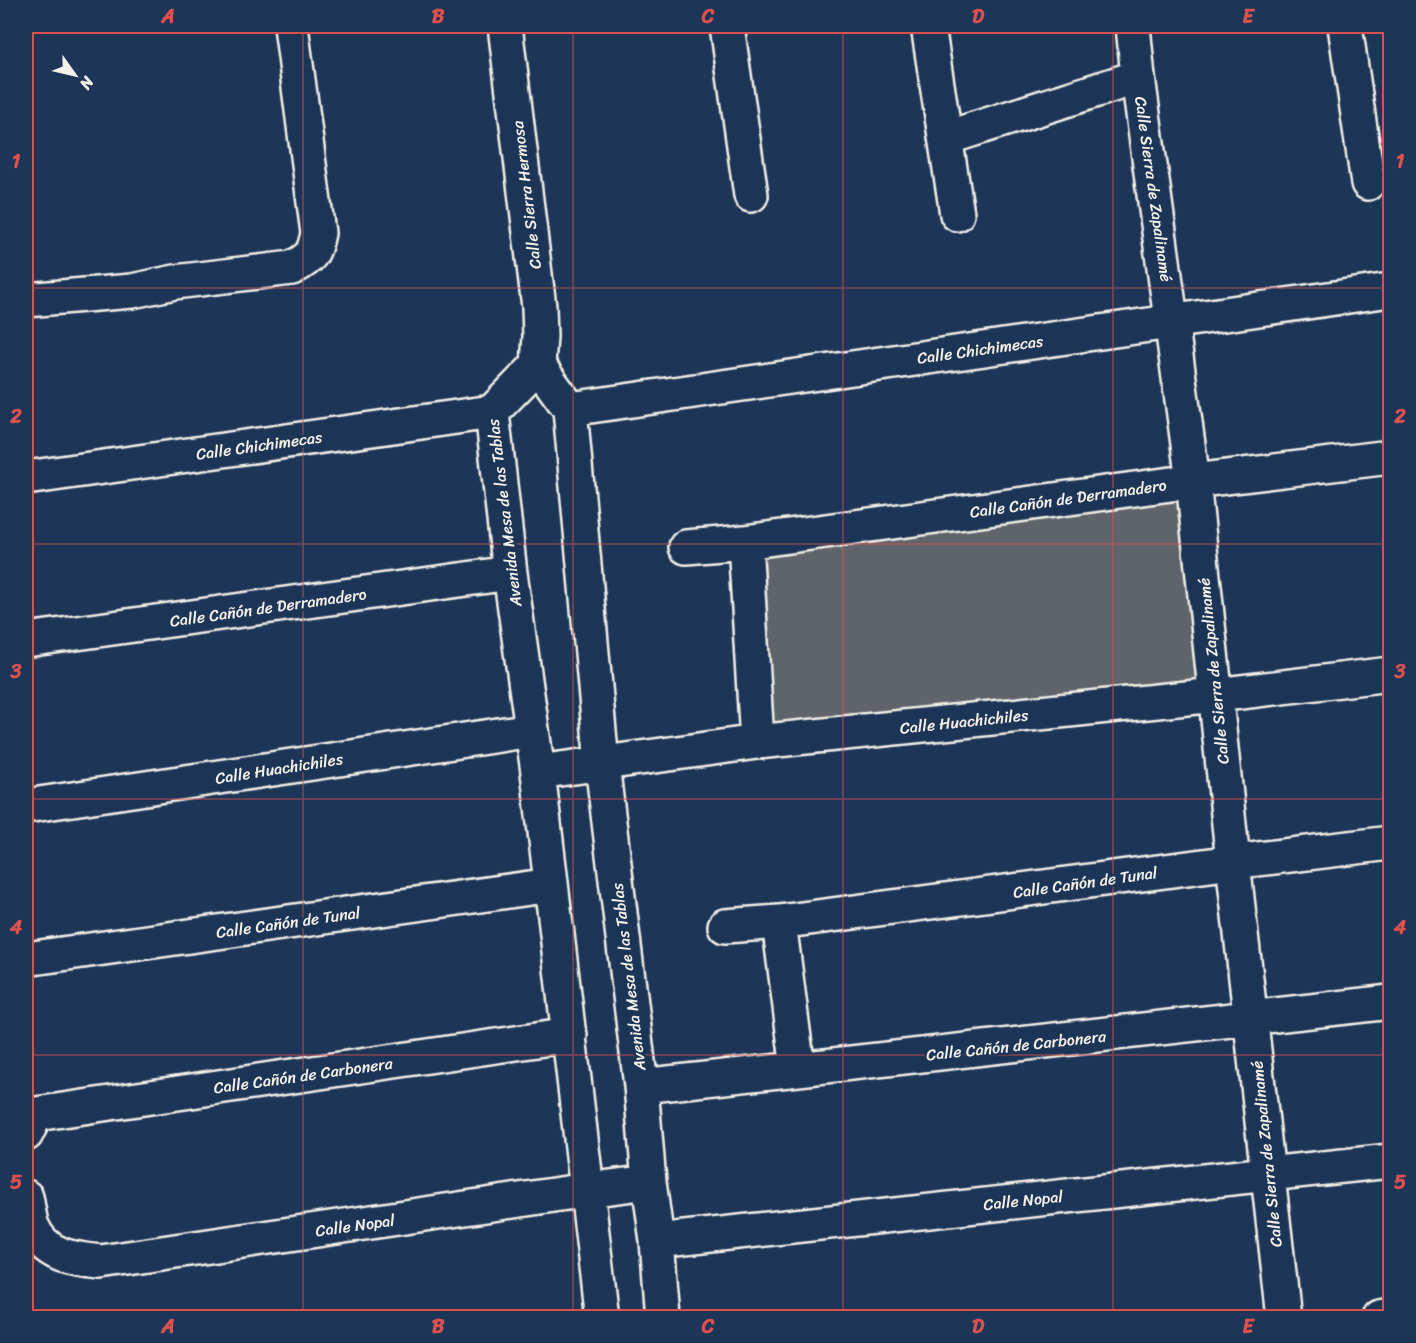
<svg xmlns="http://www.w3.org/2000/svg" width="1416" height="1343" font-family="Sriracha,sans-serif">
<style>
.building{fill:#5e636a;stroke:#f4f1e8;stroke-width:1.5}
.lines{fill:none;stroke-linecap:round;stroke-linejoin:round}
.minor-casing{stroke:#f4f1e8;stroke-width:38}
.path{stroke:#f4f1e8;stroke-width:4;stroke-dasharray:6 4.5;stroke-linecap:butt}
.minor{stroke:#1d3557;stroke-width:33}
.grid{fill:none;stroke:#dc504e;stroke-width:1.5;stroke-opacity:0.55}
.labels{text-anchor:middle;stroke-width:5;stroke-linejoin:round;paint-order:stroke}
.street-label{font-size:16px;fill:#f4f1e8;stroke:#1d3557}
.neatline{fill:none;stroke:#dc504e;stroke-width:2}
.grid-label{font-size:20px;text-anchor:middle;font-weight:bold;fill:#dc504e}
</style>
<rect width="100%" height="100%" fill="#1d3557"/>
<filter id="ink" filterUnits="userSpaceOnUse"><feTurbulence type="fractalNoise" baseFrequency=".0167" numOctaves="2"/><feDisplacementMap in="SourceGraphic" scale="12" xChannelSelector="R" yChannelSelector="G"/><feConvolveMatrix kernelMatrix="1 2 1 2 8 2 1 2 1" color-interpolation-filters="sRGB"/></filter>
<g filter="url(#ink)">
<path class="building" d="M 1186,491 L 1216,695 L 757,742 L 745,542 Z"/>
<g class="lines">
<defs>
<path id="minor" d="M 505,26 L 539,307 L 540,336 L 538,365
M 727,26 L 751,195
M 928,26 L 957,214
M 1133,26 L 1138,77 L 1193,481 L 1233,862 L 1284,1318
M 1345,26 L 1368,183
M 946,138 L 1138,77
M 26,300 L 132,291 L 175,282 L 292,268 C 311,258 314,254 318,233 L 291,26
M 538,365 L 492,412 L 510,573 L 538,772 L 602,1318
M 538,365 L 570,409 L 602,764 L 641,1086 L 649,1182 L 657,1241 L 663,1318
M 570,409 L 1390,290
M 26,478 L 492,412
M 745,542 L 757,742
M 686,547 L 745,542 L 1193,481 L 1390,457
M 26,640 L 510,573
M 538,772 L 757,742 L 1216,695 L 1390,674
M 26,806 L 532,730
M 779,922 L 798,1069
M 725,926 L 779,922 L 1233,862 L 1390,843
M 26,959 L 551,885
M 641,1086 L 798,1069 L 1390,1002
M 26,1134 L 36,1114 L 570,1035
M 26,1197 C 28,1206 29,1217 32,1226 C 45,1256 71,1259 101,1262 L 587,1190 L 649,1182
M 657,1241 L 1268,1174 L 1390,1161
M 1379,1318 L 1390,1316"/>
</defs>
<use href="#minor" class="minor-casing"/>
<path class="path" d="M 26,1065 L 30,1085"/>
<use href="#minor" class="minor"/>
</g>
</g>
<path class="grid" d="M 303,26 L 303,1318M 573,26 L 573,1318M 843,26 L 843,1318M 1113,26 L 1113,1318M 26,288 L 1390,288M 26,544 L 1390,544M 26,799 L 1390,799M 26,1055 L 1390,1055"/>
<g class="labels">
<g class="street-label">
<text transform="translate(1154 189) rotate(82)" y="6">Calle Sierra de Zapalinamé</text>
<text transform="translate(526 195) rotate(-97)" y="6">Calle Sierra Hermosa</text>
<text transform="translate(980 349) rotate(-8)" y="6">Calle Chichimecas</text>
<text transform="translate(259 445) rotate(-8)" y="6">Calle Chichimecas</text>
<text transform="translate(1068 498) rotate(-8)" y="6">Calle Cañón de Derramadero</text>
<text transform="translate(504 513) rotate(-97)" y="6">Avenida Mesa de las Tablas</text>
<text transform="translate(268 607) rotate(-8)" y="6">Calle Cañón de Derramadero</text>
<text transform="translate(1213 671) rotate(-96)" y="6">Calle Sierra de Zapalinamé</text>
<text transform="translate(964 721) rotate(-6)" y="6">Calle Huachichiles</text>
<text transform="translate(279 768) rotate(-9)" y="6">Calle Huachichiles</text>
<text transform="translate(1085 882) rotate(-8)" y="6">Calle Cañón de Tunal</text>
<text transform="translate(288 922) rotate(-8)" y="6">Calle Cañón de Tunal</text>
<text transform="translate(628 977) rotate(-97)" y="6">Avenida Mesa de las Tablas</text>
<text transform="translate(1016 1045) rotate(-6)" y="6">Calle Cañón de Carbonera</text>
<text transform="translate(303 1075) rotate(-8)" y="6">Calle Cañón de Carbonera</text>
<text transform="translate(1266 1154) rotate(-96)" y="6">Calle Sierra de Zapalinamé</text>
<text transform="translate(1023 1200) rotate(-6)" y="6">Calle Nopal</text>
<text transform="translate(355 1225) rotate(-8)" y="6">Calle Nopal</text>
</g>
</g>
<rect width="1416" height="1343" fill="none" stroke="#1d3557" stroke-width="66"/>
<g transform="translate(75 75) rotate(124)" stroke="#1d3557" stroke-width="4.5" paint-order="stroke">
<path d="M0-4.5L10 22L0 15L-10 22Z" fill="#f4f1e8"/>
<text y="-9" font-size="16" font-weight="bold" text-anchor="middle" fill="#f4f1e8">N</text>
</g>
<rect x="33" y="33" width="1350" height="1277" class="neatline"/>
<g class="grid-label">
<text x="168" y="23">A</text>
<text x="438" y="23">B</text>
<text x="708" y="23">C</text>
<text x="978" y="23">D</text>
<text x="1248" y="23">E</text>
<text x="16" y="168">1</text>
<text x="1400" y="168">1</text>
<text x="16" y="423">2</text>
<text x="1400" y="423">2</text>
<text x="16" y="678">3</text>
<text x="1400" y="678">3</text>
<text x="16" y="934">4</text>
<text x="1400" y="934">4</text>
<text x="16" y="1189">5</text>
<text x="1400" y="1189">5</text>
<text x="168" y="1333">A</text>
<text x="438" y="1333">B</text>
<text x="708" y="1333">C</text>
<text x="978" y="1333">D</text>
<text x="1248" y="1333">E</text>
</g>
</svg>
